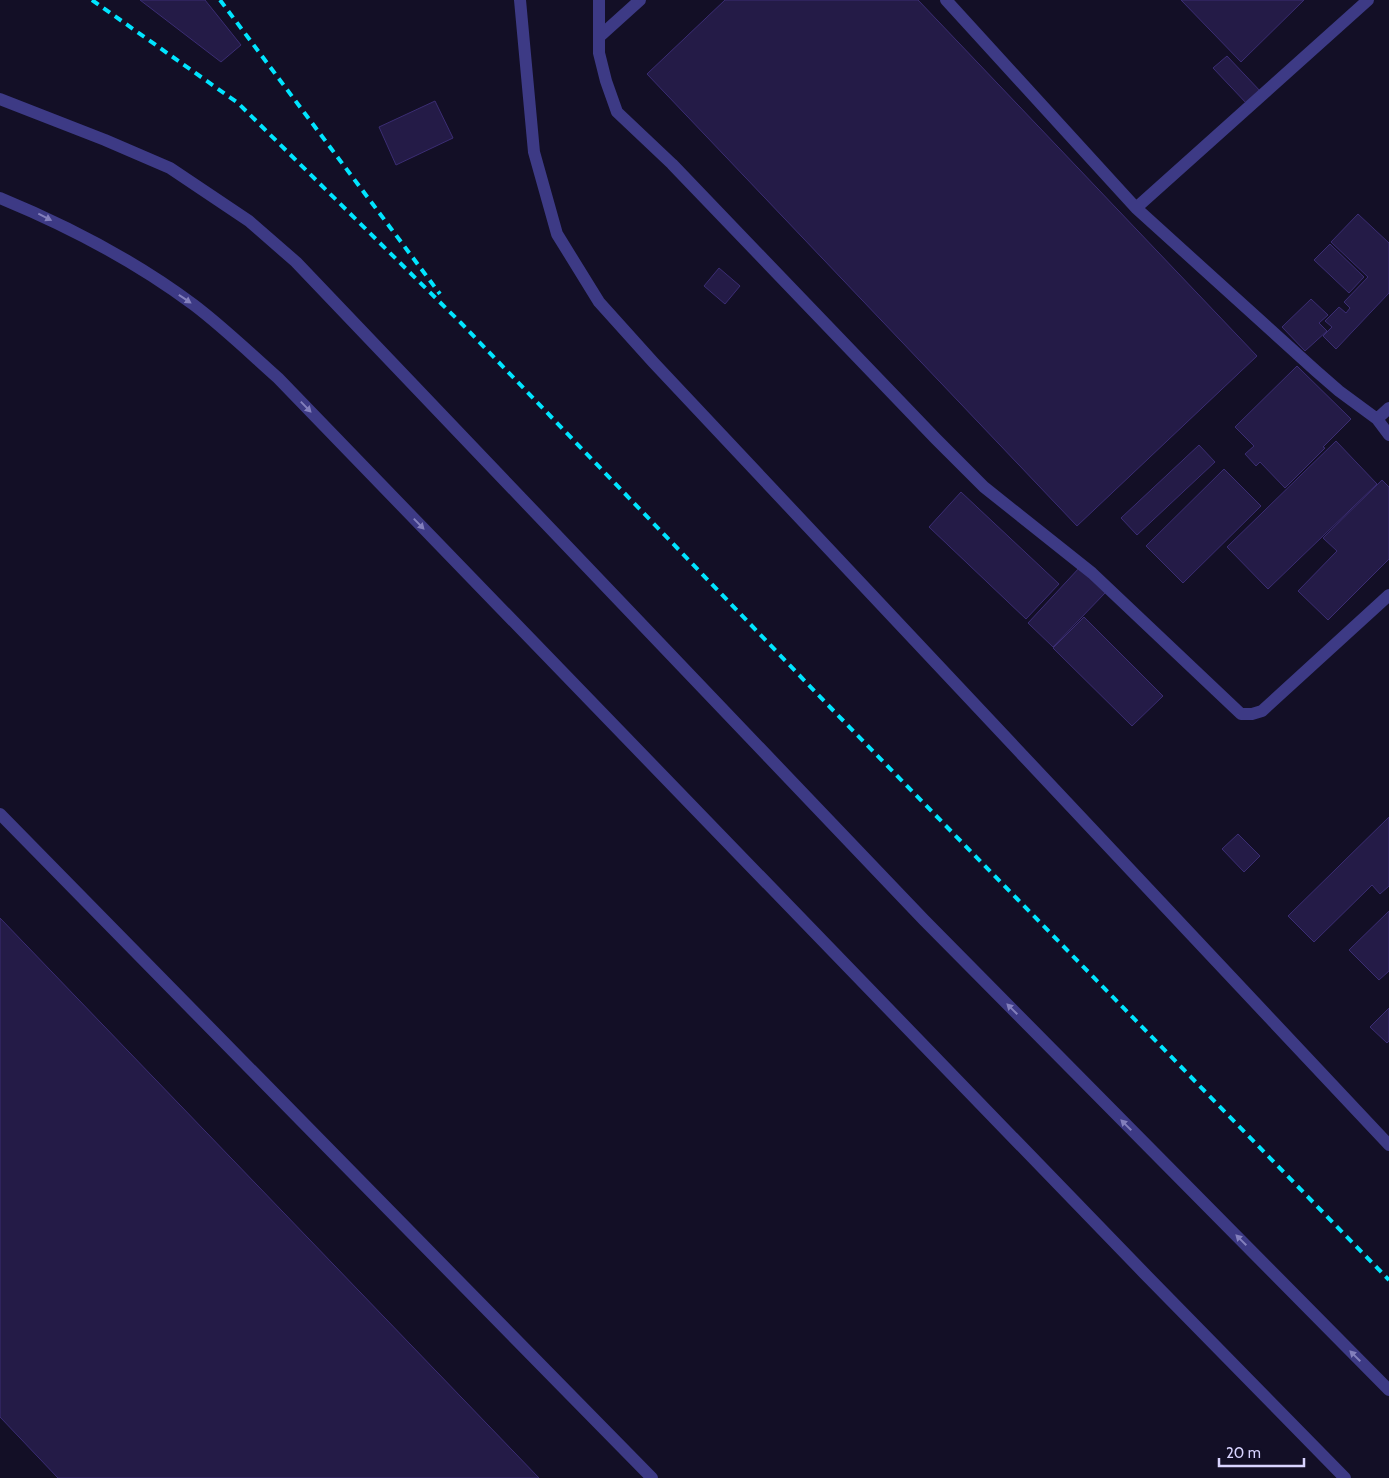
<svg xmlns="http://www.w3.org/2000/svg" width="1389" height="1478" font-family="Cabin,sans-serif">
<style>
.building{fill:#241b47;stroke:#3b2d73}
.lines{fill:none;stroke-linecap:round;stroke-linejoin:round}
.lane{stroke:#3d3a85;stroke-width:12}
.street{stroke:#3d3a85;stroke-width:12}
.rail{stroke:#00e5ff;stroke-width:4;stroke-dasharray:8 6;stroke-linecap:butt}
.oneway{fill:#837fbc}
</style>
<rect width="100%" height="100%" fill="#130f26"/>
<path class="building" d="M 140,0 L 205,0 L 241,45 L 221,62 Z
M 725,0 L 918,0 L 1257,356 L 1077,526 L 647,74 Z
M 1181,0 L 1304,0 L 1241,62 Z
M 1227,56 L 1262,93 L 1248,105 L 1213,68 Z
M 435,101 L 453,138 L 396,165 L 379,127 Z
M 1358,214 L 1389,243 L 1389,293 L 1336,349 L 1323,336 L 1332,327 L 1325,321 L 1339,307 L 1346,313 L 1350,308 L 1344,302 L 1368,277 L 1331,242 Z
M 1330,244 L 1364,277 L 1349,293 L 1314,260 Z
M 719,268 L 740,286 L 725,304 L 704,286 Z
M 1311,299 L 1328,315 L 1319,323 L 1327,331 L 1305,351 L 1282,327 Z
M 1297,366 L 1351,419 L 1323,447 L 1325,448 L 1285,488 L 1260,462 L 1256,466 L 1245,454 L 1254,446 L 1235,427 Z
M 1336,441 L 1377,484 L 1268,589 L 1227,547 Z
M 1199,445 L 1215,462 L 1137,535 L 1121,518 Z
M 1224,469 L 1261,506 L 1183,583 L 1146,546 Z
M 1382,480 L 1389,487 L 1389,559 L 1328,620 L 1298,591 L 1337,551 L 1323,538 Z
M 961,492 L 1059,584 L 1026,619 L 929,527 Z
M 1080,567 L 1106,592 L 1053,647 L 1028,623 Z
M 1084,617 L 1163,696 L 1132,726 L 1053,648 Z
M 1389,817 L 1389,886 L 1380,894 L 1372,885 L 1314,942 L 1288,916 Z
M 1238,834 L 1260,856 L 1244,872 L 1222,849 Z
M 1389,911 L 1389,971 L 1379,980 L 1349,950 Z
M 0,918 L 539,1478 L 58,1478 L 0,1417 Z
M 1389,1008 L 1389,1041 L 1387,1043 L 1370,1027 Z"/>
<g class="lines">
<path class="lane" d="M 520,0 L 534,152 L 557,234 L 599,302 L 653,362 L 1389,1145
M 599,0 L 599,53 L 606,81 L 617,112 L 672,164 L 936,439 L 984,487 L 1092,573 L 1241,714 L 1252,714 L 1262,711 L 1389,595
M 946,0 L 1136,208 L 1316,371 L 1339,391 L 1377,419
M 599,37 L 640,0
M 1136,208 L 1368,0
M 1389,408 L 1377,419 L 1389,435
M 0,814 L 652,1478"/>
<path class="street" d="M 0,99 L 105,140 L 170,168 L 249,221 L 296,262 L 924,920 L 1389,1390
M 0,198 C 68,226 135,261 194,305 C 223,327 251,354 278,378 L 1144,1273 L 1345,1478"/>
<path class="rail" d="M 92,0 L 238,103 L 461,323 L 826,703 L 1389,1280
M 220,0 L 440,294"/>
</g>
<defs><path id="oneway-solid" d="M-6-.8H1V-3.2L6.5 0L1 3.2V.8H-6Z" transform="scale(1.25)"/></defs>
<g class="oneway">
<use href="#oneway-solid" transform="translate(45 217) rotate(27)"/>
<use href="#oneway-solid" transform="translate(185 299) rotate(34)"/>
<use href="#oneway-solid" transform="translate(306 407) rotate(46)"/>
<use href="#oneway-solid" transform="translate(419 524) rotate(46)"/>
<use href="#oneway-solid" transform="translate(1012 1009) rotate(-135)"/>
<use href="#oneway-solid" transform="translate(1126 1125) rotate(-135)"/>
<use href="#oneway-solid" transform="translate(1241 1240) rotate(-135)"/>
<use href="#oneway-solid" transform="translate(1355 1356) rotate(-135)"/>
</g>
<path d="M1219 1458v8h85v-8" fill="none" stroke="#d9d4ff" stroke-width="2.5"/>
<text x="1226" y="1458" font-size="15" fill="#d9d4ff" stroke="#130f26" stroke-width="4" paint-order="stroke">20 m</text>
</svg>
